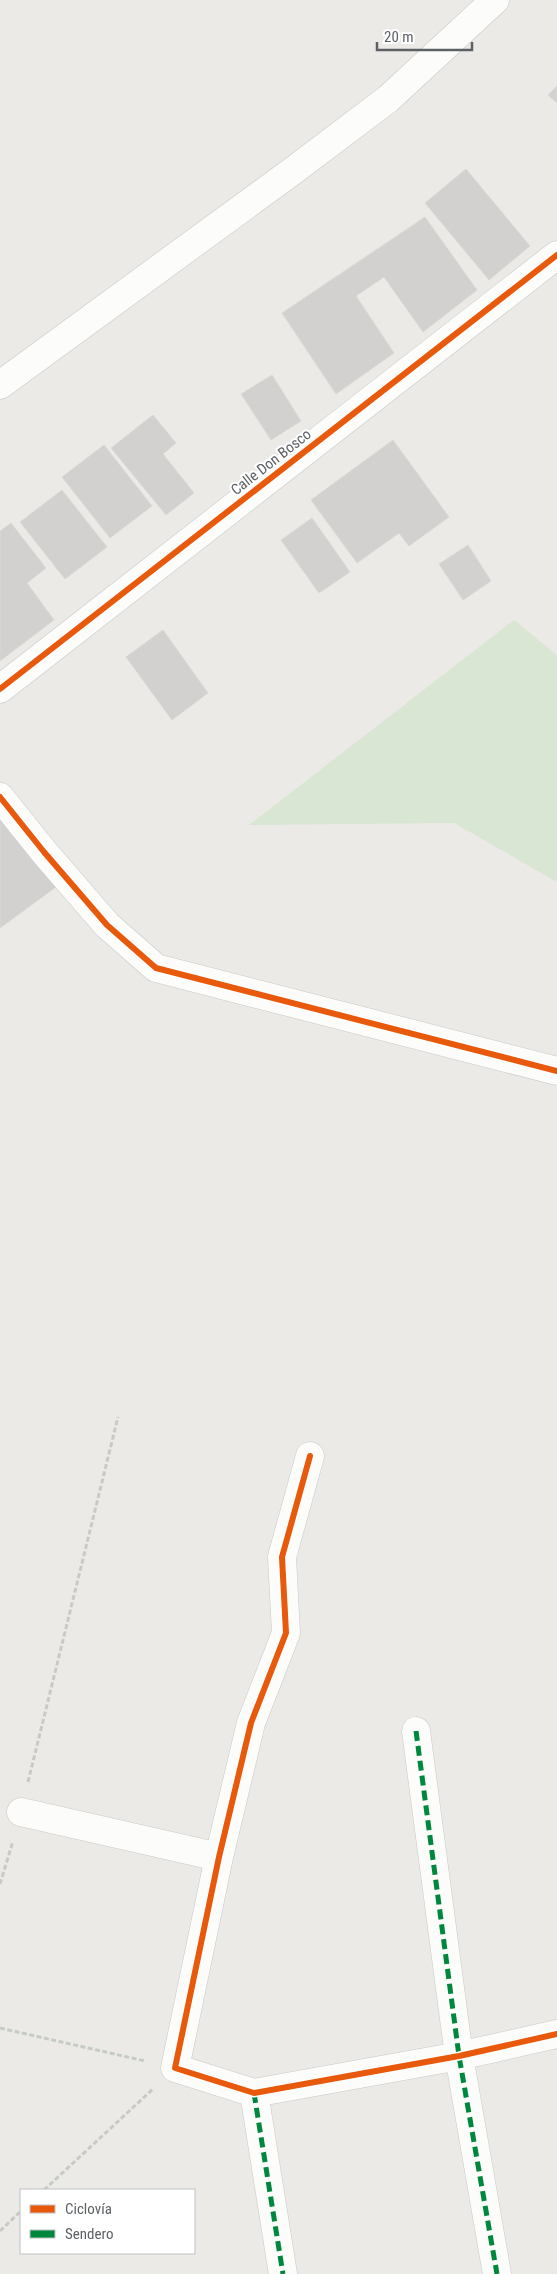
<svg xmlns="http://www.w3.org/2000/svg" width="557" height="2274" font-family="'Roboto Condensed',sans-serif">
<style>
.green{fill:#d9e6d4}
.building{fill:#d2d1d0;stroke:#dbd9d6}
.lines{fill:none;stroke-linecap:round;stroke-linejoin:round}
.minor-casing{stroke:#c8c8c7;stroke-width:29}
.path{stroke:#c7cbc8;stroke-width:3;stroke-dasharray:5 2.5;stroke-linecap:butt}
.minor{stroke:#fcfcfb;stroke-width:28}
.quiet{stroke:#00873e;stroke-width:5;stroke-dasharray:10 5;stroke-linecap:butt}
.cycleway-casing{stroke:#fff;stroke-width:9}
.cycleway{stroke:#e8590c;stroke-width:6}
.labels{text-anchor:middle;stroke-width:4;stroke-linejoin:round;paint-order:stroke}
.street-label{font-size:15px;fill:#5d6164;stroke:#fff}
</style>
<rect width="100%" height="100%" fill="#eceae7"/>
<path class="green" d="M 514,620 L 557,655 L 557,882 L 454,823 L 249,825 Z"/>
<path class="building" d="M 557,86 L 557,103 L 548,95 Z
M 466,169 L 530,246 L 489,280 L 425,203 Z
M 425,217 L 477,290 L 423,332 L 384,277 L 356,296 L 394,353 L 336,394 L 282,313 Z
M 272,375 L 301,421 L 271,440 L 241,394 Z
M 153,415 L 176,443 L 163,454 L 194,493 L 166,515 L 111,448 Z
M 393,440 L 449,517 L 409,546 L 399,533 L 357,563 L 311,500 Z
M 104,445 L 152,506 L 110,538 L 62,477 Z
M 62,490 L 107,547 L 65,579 L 20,522 Z
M 312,518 L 350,572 L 319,593 L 281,540 Z
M 11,523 L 46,568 L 27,583 L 54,620 L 0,661 L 0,531 Z
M 468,545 L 491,581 L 463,600 L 439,564 Z
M 163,630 L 208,693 L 172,720 L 126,657 Z
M 0,812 L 56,887 L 0,928 Z"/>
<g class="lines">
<defs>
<path id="minor" d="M 0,385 L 294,170 L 388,99 L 495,0
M 0,689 L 557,255
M 0,797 L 44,852 L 107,925 L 156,968 L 557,1071
M 310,1456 L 282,1557 L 286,1633 L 251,1723 L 219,1857 L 175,2068 L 254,2093 L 459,2056 L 557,2034
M 416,1731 L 459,2056 L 497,2274
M 21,1812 L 219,1857
M 254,2093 L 283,2274"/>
</defs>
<use href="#minor" class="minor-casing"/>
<path class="path" d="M 28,1782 L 118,1417
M 0,1884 L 13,1841
M 0,2028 L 145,2061
M 44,2190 L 154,2088
M 0,2231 L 21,2211"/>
<use href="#minor" class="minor"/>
<path class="quiet" d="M 416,1731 L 459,2056 L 497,2274
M 254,2093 L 283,2274"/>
<defs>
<path id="cycleway" d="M 0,689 L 557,255
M 0,797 L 44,852 L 107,925 L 156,968 L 557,1071
M 310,1456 L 282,1557 L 286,1633 L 251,1723 L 219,1857 L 175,2068 L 254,2093 L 459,2056 L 557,2034"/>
</defs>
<use href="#cycleway" class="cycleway-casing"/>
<use href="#cycleway" class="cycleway"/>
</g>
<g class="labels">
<g class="street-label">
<text transform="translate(271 462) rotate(-38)" y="5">Calle Don Bosco</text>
</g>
</g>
<rect x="20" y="2189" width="175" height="65" fill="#ffffff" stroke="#bec0c1"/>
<rect x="30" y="2205" width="25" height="8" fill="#e8590c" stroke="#bec0c1"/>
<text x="65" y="2214" font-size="15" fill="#5d6164">Ciclovía</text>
<rect x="30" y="2230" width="25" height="8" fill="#00873e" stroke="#bec0c1"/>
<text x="65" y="2239" font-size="15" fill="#5d6164">Sendero</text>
<path d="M377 42v8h95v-8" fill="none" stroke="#5d6164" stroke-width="2.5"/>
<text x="384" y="42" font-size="15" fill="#5d6164" stroke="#ffffff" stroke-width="4" paint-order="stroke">20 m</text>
</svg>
